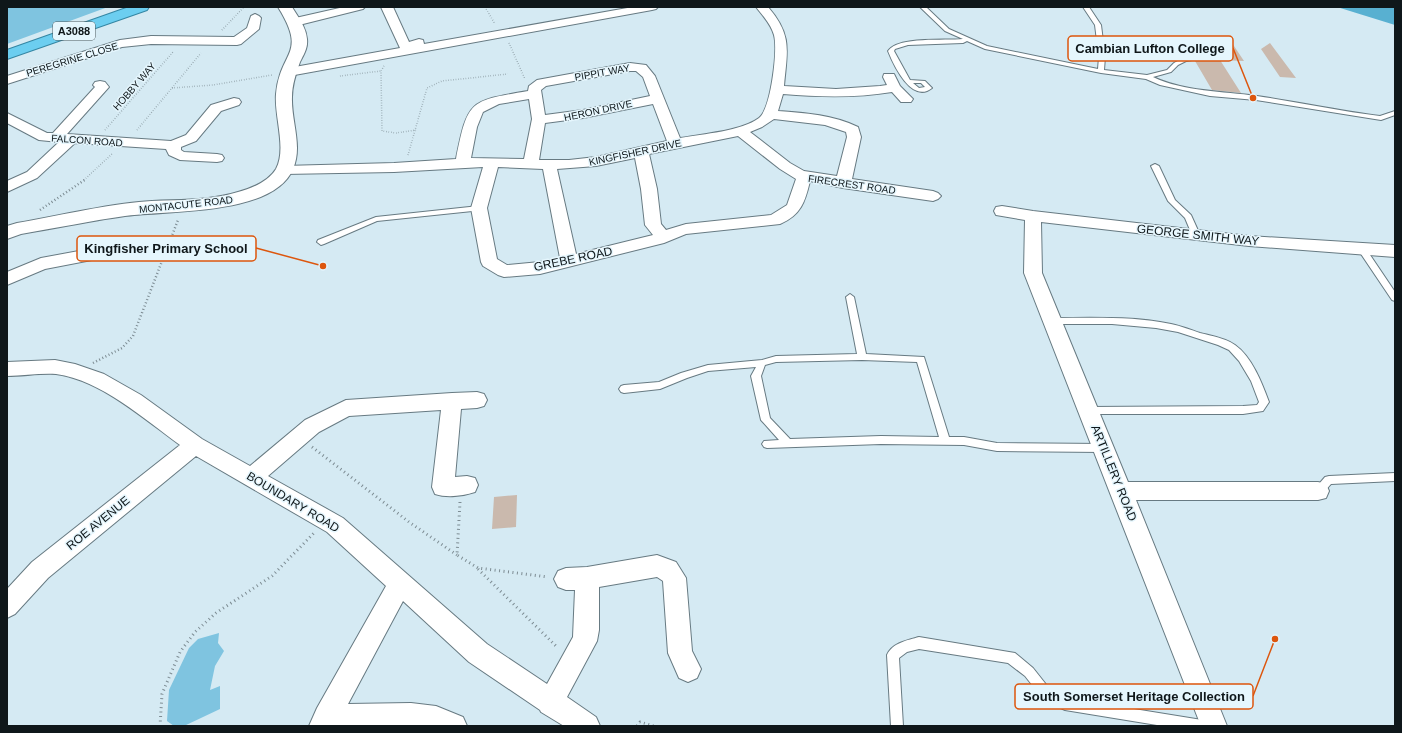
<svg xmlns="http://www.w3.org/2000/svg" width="1402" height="733" font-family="Helvetica,sans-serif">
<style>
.green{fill:#7fc4e0}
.forest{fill:#58b0d1}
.building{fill:#cab9ad}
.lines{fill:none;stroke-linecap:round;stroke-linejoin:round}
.service-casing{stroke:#677a82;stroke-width:2}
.minor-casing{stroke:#677a82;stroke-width:2}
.tertiary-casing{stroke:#677a82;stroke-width:2}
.trunk-casing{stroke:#3486a3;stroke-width:2}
.path-far2{stroke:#7d8c93;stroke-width:1.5;stroke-dasharray:0.5 2;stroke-linecap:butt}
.path-far1{stroke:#7d8c93;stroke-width:2.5;stroke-dasharray:1 2.5;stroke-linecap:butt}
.path{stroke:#7d8c93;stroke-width:3;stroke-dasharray:1 3.5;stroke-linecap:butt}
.service{fill:#fff;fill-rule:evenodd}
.minor{fill:#fff;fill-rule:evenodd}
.tertiary{fill:#fff;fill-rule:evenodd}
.trunk{fill:#6ccef0;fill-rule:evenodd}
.labels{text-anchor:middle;stroke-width:3;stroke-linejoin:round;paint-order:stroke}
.far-street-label{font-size:10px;fill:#0f171a;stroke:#e5f6fd}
.shield{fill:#e5f6fd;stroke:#4f5a5e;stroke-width:1}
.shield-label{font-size:11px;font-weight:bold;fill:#0f171a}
.street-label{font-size:12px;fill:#0f171a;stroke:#e5f6fd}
.leader{fill:none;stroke:#dd560d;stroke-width:1.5}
.callout-dot{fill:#dd560d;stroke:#e5f6fd;stroke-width:1.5}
.callout{fill:#e5f6fd;stroke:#dd560d;stroke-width:1.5}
.callout-label{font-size:13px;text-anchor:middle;font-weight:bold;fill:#0f171a}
</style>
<rect width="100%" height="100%" fill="#d5eaf3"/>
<path class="green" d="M 7,7 L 108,7 L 7,44 Z
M 219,633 L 218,643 L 224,651 L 215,666 L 210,690 L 220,686 L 220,709 L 184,726 L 174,726 L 167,721 L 169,690 L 189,648 L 198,639 Z"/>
<path class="forest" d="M 1337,7 L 1395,7 L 1395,25 Z"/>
<path class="building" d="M 1176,37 L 1230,40 L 1244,61 L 1220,60 L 1241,93 L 1212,90 L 1195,61 L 1199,60 L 1199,56 L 1192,55 L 1189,50 L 1183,50 Z
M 1270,43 L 1296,78 L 1280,77 L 1261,49 Z
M 517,495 L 516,527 L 492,529 L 494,497 Z"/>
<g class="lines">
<defs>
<path id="service" d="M 920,7 L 926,7 L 949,29 L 987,46 L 1098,69 L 1099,57 L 1095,25 L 1083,7 L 1089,7 L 1101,25 L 1105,57 L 1104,70 L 1147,75 L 1167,70 L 1174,63 L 1183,58 L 1196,56 L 1198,57 L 1198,59 L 1186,61 L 1178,65 L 1171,72 L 1153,77 C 1185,92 1222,91 1257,96 C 1298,102 1339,111 1380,116 L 1395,111 L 1395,115 L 1381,120 L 1256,100 L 1210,96 L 1160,85 L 1146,79 L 1101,73 L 985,49 L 967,41 L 963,43 L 908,45 L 895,49 L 894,51 L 910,80 L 925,81 L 932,88 C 912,104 894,66 888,51 C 898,36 945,41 963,39 L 945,31 ZM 913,83 L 921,83 L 925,87 L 919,88 Z
M 1155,164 L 1159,166 L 1175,200 L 1191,215 L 1200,235 L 1199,237 L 1193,237 L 1185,218 L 1168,201 L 1151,166 Z
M 479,206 L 482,206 L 482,210 L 377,221 L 324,244 L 321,245 L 317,242 L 318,240 L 376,217 Z
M 1361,245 L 1364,246 L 1395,292 L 1395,301 L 1392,300 L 1357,248 Z
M 850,294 L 854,297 L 866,354 L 924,357 L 949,437 L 964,437 L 997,443 L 1104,444 L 1107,445 L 1109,448 L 1107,451 L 1104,452 L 997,451 L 964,445 L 881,444 L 767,448 L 764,447 L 762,444 L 764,441 L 779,440 L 761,420 L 751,376 L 756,367 L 708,371 L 687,378 L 660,389 L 624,393 L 621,392 L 619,389 L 621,386 L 624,385 L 659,382 L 681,373 L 708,365 L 762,360 L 776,356 L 857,354 L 846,297 ZM 862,360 L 917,362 L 939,437 L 881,436 L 790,439 L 770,418 L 761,376 L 765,365 L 776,362 Z
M 1053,318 C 1092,318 1133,316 1171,324 C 1181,326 1191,330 1200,333 C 1212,336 1225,338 1235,345 C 1252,357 1262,383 1269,402 L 1263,411 L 1243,414 L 1086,414 L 1084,411 L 1086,408 L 1089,407 L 1243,406 L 1257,405 L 1259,402 L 1251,381 L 1239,361 L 1229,350 L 1218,345 L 1178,332 L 1156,328 L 1112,324 L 1053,324 L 1049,321 Z
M 1395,473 L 1395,481 L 1331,484 C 1326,489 1322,497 1314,494 L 1313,491 L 1325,477 L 1329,476 Z
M 919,637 L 1015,653 L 1033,668 L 1052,692 L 1066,698 L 1202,720 L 1206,722 L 1208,726 L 1163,726 L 1065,710 L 1044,700 L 1025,676 L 1008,663 L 919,649 L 907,652 L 899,658 L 903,726 L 891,726 L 887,655 C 892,643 908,640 919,637 Z"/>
<path id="minor" d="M 344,7 L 365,7 L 363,9 L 295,26 L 291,25 L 289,22 L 291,19 Z
M 381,7 L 393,7 L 409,42 L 419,39 L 423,40 L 424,44 L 633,7 L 658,7 L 656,9 L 652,10 L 289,76 L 284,75 L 283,72 L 284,69 L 289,68 L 400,48 Z
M 756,7 L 768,7 C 793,36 787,51 784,86 L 836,89 L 880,86 L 887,85 L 883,77 L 884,74 L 894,74 L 900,86 L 913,99 L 911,102 L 901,102 L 892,92 C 856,98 820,97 783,94 L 778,111 C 805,113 834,115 858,127 L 861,137 L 852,179 L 933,191 L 938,193 L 941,196 L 938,199 L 933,201 L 843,188 L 810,181 C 805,202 801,215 780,224 L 686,234 L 664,243 L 540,274 L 504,277 L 498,275 L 483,266 L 481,262 L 471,208 L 483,167 L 394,172 L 284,174 L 279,173 L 277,170 L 279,167 L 284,166 L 394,163 L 456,159 C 468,100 469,101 528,91 L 529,86 L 537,80 L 630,63 L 646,65 L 655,76 L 680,138 C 703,134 742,131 759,118 C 771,109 778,50 774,35 C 771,24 763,16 756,7 ZM 630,71 L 636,71 L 643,77 L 650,96 L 583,110 L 545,115 L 541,90 L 546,86 ZM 529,99 L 532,119 L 524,159 L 471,158 L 477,127 L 483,112 L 499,104 ZM 653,104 L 667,141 L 596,157 L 569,160 L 539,160 L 545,123 L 583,118 ZM 774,119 L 825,125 L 846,132 L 847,137 L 837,176 L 804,171 L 790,163 L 750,132 L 762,127 ZM 738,136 L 780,169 L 796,179 L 787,205 L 771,215 L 686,224 L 666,230 L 661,224 L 657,189 L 649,154 ZM 635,158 L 641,189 L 645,225 L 653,235 L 576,254 L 557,169 L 596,166 ZM 498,167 L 543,169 L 560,258 L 540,262 L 507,265 L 497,259 L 487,208 Z
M 255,14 L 259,16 L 261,18 L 259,29 L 241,44 L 237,45 L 151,44 L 122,47 L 7,84 L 7,76 L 120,40 L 151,36 L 234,37 L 247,28 L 251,16 Z
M 100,81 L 105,82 L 109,87 L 67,134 L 171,141 L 186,135 L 211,105 L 234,98 L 239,99 L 241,102 L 239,105 L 221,111 L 196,141 L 181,147 L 181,150 L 184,152 L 217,154 L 222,155 L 224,158 L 222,161 L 217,162 L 180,160 L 169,155 L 166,149 L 75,143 L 37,178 L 7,192 L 7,181 L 27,172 L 59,142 L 39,140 L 7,123 L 7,113 L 47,133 L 53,133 L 95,87 L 93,85 L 95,82 Z
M 1002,206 L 1033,211 L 1249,236 L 1395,245 L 1395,257 L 1249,246 L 1041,222 L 1042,273 L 1128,482 L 1318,482 L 1326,484 L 1329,491 L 1326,498 L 1318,500 L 1136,500 L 1227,726 L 1201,726 L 1024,273 L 1025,220 L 996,215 L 994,211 L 996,207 Z
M 122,243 L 128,245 L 130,249 L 128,253 L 45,269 L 7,285 L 7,272 L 41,258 Z
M 55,360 L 75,364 L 104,374 L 141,395 L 202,439 L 250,466 L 305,420 L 346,400 L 452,393 L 477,392 L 484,394 L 487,400 L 484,406 L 477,408 L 461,409 L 455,477 L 467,476 L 475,478 L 478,485 L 475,492 C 463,496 447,498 435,494 L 432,487 L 441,410 L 349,416 L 319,432 L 268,476 L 343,518 L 487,644 L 547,684 L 573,637 L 575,590 L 566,590 L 558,587 L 554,579 L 558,571 L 566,568 L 587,567 L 657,555 L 676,562 L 686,578 L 692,651 L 701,669 L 697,678 L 688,682 L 679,678 L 668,653 L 663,581 L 657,577 L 599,587 L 599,630 L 597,641 L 567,697 L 596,717 L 600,726 L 564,726 L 541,712 L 540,710 L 469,662 L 403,601 L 348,704 L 411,703 L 436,706 L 463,717 L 467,726 L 309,726 L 317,708 L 386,586 L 327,532 L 196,456 L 48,578 L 15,614 L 7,618 L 7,589 L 32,562 L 180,445 C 144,419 101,380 56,374 C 40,373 23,376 7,376 L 7,362 Z"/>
<path id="tertiary" d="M 278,7 L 292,7 C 298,17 306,27 307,39 C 308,48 304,54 300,62 C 296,73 292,85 292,97 C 291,121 303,146 293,169 C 273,216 168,210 125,216 C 90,221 56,228 21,234 L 7,239 L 7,226 L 17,223 C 58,216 98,206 139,202 C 172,199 206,202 238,192 C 252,188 268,182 276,169 C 287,149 274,116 276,94 C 280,50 308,55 278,7 Z"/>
<path id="trunk" d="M 129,7 L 149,7 L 147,10 L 7,59 L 7,50 Z"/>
</defs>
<use href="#service" class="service-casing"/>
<use href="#minor" class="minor-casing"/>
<use href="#tertiary" class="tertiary-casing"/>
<use href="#trunk" class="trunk-casing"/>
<path class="path-far2" d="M 485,7 L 495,24
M 222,30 L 244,7
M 509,43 L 525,79
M 384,66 L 381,71 L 382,131 L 396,133 L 416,130
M 340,76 L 381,71
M 172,88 L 213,85 L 272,75
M 105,130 L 173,52
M 137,130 L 201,53
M 408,155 L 427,88 L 442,81 L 508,74
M 84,180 L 113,153"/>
<path class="path-far1" d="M 40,210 L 86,179
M 93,363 L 122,348 L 133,336 L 178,220"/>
<path class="path" d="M 312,447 L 409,522 L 457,555
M 460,502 L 457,555 L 478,568 L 548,577
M 478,569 L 558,648
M 160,726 L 162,694 L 180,652 L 195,632 L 216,613 L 272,576 L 314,533
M 637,726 L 640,722 L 654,726"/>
<use href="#service" class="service"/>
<use href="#minor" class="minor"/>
<use href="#tertiary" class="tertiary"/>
<use href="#trunk" class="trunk"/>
</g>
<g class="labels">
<g class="far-street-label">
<text transform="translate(72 59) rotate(-17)" y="4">PEREGRINE CLOSE</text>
<text transform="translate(602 72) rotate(-10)" y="4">PIPPIT WAY</text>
<text transform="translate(134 86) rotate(-49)" y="4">HOBBY WAY</text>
<text transform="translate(598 110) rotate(-12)" y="4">HERON DRIVE</text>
<text transform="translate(87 140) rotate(4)" y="4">FALCON ROAD</text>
<text transform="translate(635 152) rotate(-12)" y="4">KINGFISHER DRIVE</text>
<text transform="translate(852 184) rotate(8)" y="4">FIRECREST ROAD</text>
<text transform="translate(186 204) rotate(-6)" y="4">MONTACUTE ROAD</text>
</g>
<rect class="shield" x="53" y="22" width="42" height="18" rx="3"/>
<g class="shield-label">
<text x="74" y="35">A3088</text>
</g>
<g class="street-label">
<text transform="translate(1198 235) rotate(6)" y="4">GEORGE SMITH WAY</text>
<text transform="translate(573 259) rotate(-12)" y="4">GREBE ROAD</text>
<text transform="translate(1114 473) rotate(68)" y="4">ARTILLERY ROAD</text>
<text transform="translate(293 502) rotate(31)" y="4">BOUNDARY ROAD</text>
<text transform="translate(98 523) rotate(-39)" y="4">ROE AVENUE</text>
</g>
</g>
<path class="leader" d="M1253 98L1233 48M323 266L256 248M1275 639L1253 696"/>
<g class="callout-dot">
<circle cx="1253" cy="98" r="4"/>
<circle cx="323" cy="266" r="4"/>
<circle cx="1275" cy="639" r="4"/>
</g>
<g class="callout">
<rect x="1068" y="36" width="165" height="25" rx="4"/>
<rect x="77" y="236" width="179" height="25" rx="4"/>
<rect x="1015" y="684" width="238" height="25" rx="4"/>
</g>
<g class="callout-label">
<text x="1150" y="53">Cambian Lufton College</text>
<text x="166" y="253">Kingfisher Primary School</text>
<text x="1134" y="701">South Somerset Heritage Collection</text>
</g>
<rect width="1402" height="733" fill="none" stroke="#0f171a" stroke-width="16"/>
</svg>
